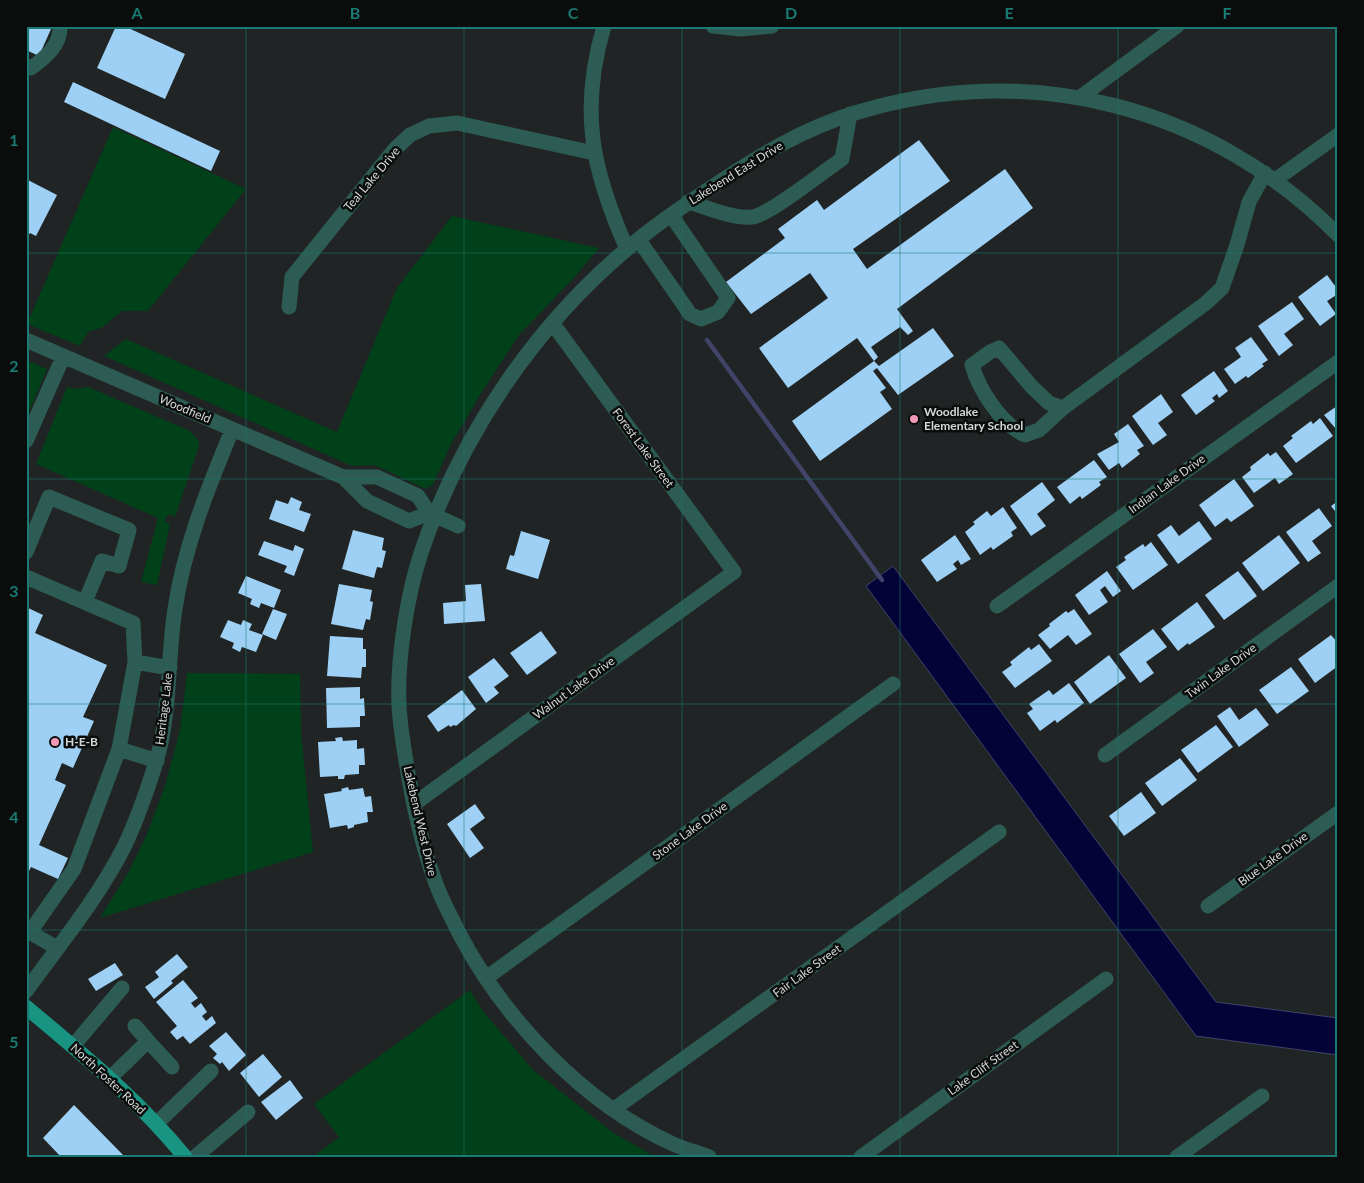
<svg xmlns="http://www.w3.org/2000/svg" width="1364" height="1183" font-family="Lato,sans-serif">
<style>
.green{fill:#01411a}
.water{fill:#030338;stroke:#424368}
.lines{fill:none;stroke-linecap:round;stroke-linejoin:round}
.stream{stroke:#424368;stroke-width:4.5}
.building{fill:#9dd0f4}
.minor{stroke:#2c5c53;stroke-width:15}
.major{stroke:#199482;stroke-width:15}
.grid{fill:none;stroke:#197b73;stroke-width:1;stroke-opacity:0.55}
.poi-dot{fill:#f09ab7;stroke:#0b0d0d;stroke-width:2}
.labels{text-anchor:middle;stroke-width:5;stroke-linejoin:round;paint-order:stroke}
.street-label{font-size:12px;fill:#d6d8d8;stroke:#0b0d0d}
.poi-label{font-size:12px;font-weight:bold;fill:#d6d8d8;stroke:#0b0d0d;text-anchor:start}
.neatline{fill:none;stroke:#197b73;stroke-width:2}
.grid-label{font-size:16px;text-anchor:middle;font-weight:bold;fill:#197b73}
</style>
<rect width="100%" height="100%" fill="#212424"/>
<path class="green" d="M 113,127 L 246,189 L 148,311 L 122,311 L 103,327 L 88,332 L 80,346 L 27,324 Z
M 452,216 L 599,248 L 572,280 L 519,335 L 482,392 L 451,444 L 433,485 L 426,489 L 374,465 L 352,466 L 104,356 L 126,339 L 337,432 L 397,288 Z
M 26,360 L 47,369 L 26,419 Z
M 67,387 L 75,389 L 88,387 L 190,431 L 198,440 L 199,446 L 175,517 L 168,514 L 165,521 L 170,524 L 157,585 L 141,582 L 158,518 L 36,464 Z
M 187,673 L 300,674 L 301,732 L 313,852 L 100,918 L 129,871 L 147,834 L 165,786 L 180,730 Z
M 470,990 L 482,1010 L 533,1070 L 615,1134 L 656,1157 L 313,1157 L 339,1137 L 314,1104 Z"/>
<path class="water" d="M 893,566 L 1216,1002 L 1338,1018 L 1338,1055 L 1196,1036 L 866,586 Z"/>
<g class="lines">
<path class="stream" d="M 707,340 L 882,580"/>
</g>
<path class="building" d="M 26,26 L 45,26 L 51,29 L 39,56 L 26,50 Z
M 116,26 L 124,26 L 185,54 L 165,99 L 97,68 Z
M 73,82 L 220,151 L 211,171 L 64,102 Z
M 919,140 L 950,181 L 853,249 L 867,269 L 1005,169 L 1033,208 L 897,309 L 913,331 L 908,335 L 900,327 L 871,347 L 878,357 L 874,361 L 857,338 L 788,388 L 759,348 L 828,298 L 810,273 L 751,314 L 726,282 L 785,238 L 778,229 L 817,200 L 824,210 Z
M 26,179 L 57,195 L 36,236 L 30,233 L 26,239 Z
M 1327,275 L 1338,290 L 1338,294 L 1327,301 L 1336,314 L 1320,326 L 1298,297 Z
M 1292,302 L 1304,319 L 1284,334 L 1293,345 L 1279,356 L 1258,326 Z
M 933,328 L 954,356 L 898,395 L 877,368 L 873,371 L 886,388 L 880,392 L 892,409 L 820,461 L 792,421 L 874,361 L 879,366 Z
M 1251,337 L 1268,360 L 1262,364 L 1264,366 L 1248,378 L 1246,376 L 1235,384 L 1224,369 L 1241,357 L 1235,348 Z
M 1214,371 L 1228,391 L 1219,398 L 1217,394 L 1212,398 L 1215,401 L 1196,415 L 1181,395 Z
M 1161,394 L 1173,412 L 1158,423 L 1167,435 L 1153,445 L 1132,416 Z
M 1338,402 L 1338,428 L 1336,429 L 1324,415 L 1337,406 L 1335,404 Z
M 1320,418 L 1333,436 L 1296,463 L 1283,446 L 1293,438 L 1291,436 L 1311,421 L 1313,424 Z
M 1128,424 L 1144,446 L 1137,450 L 1140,454 L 1122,468 L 1119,463 L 1109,470 L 1097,454 L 1119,442 L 1114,434 Z
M 1276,452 L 1293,474 L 1279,484 L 1275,478 L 1254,493 L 1242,477 L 1251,470 L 1250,467 L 1268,453 L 1270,456 Z
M 1094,460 L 1107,477 L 1099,482 L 1101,485 L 1082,499 L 1080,496 L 1070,504 L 1057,487 Z
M 1234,479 L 1254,506 L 1231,522 L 1227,518 L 1215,527 L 1199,505 Z
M 1042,482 L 1055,500 L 1037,514 L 1046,526 L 1031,536 L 1010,506 Z
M 291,497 L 302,502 L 299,510 L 311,514 L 304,532 L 269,519 L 276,500 L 288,504 Z
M 1338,501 L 1338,515 L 1331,506 Z
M 1003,507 L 1017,528 L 1011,532 L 1013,536 L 993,550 L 991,547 L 980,555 L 965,532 L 975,524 L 973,522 L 987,511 L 991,516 Z
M 1319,508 L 1332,526 L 1312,541 L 1321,553 L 1308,562 L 1286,532 Z
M 1199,521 L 1212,539 L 1178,564 L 1157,535 L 1171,525 L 1179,536 Z
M 353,530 L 384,538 L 382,550 L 386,551 L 382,568 L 377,567 L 374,578 L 342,569 Z
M 521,531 L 550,540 L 538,579 L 506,569 L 510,555 L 514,556 Z
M 955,535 L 971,559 L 961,565 L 958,560 L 953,564 L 957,569 L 937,582 L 921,560 Z
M 1279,535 L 1300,563 L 1263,591 L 1242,563 Z
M 264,541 L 293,551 L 295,545 L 304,549 L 294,576 L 284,572 L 287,566 L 258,555 Z
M 1151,542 L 1168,565 L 1133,590 L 1116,567 L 1126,560 L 1124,557 L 1143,544 L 1145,547 Z
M 1107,571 L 1121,591 L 1113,597 L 1105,586 L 1100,590 L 1108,602 L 1089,615 L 1075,595 Z
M 1238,571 L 1257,596 L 1224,620 L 1205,595 Z
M 246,576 L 281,590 L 274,608 L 261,603 L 259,608 L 250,604 L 252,599 L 238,593 Z
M 339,584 L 372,590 L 370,601 L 373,602 L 370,620 L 366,619 L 363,630 L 331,624 Z
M 481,584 L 485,621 L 444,624 L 443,603 L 466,601 L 465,585 Z
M 1197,602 L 1215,627 L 1189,645 L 1188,643 L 1178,651 L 1161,629 Z
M 26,607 L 43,615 L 35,633 L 107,665 L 83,717 L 94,721 L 73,768 L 62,763 L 55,780 L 66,785 L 39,845 L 68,858 L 58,879 L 31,867 L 26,877 Z
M 273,609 L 287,614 L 276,640 L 262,634 Z
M 1074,609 L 1092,634 L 1076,645 L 1068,635 L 1050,649 L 1038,635 L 1050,626 L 1049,624 L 1066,611 L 1068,613 Z
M 228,620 L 241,625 L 243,620 L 252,624 L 249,630 L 263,635 L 256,652 L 242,647 L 240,652 L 232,648 L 234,643 L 220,637 Z
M 1153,629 L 1167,647 L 1146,662 L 1154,673 L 1140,683 L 1119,654 Z
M 541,631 L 557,653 L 527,675 L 510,653 Z
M 1331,635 L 1338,643 L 1338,666 L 1315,683 L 1298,659 Z
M 330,636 L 363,638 L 363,649 L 366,649 L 366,667 L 362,667 L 361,678 L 327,676 Z
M 1039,644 L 1052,661 L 1015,688 L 1002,672 L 1012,665 L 1010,662 L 1029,647 L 1031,650 Z
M 1109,655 L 1126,678 L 1090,704 L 1074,682 Z
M 494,658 L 509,676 L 494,687 L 499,693 L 486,703 L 468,677 Z
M 1291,667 L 1309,691 L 1277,714 L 1259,690 Z
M 1069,683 L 1084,703 L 1057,723 L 1055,720 L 1040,731 L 1027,713 L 1033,709 L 1029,704 L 1049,690 L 1053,695 Z
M 360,687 L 360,699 L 364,698 L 365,716 L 360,716 L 360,727 L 327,728 L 326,688 Z
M 462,690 L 476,709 L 456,726 L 454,725 L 450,727 L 449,725 L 438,732 L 427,716 Z
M 1230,707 L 1239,720 L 1256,708 L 1269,725 L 1239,747 L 1217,716 Z
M 1216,725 L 1233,747 L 1198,773 L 1181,750 Z
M 342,737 L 343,741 L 357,740 L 357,749 L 364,748 L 365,765 L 359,765 L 359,774 L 345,775 L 344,779 L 338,779 L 338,776 L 320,777 L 318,742 L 336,741 L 335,738 Z
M 1180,758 L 1197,780 L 1162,806 L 1145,783 Z
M 348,787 L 349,790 L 363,788 L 365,797 L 371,796 L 373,812 L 367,812 L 368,822 L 354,825 L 354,827 L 348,829 L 347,825 L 330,828 L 324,794 L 342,791 L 341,789 Z
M 1141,792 L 1156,813 L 1124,836 L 1109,816 Z
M 475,804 L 485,818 L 470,829 L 484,848 L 470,858 L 447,824 Z
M 177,954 L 188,967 L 171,981 L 173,983 L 154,999 L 145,987 L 159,977 L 155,972 Z
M 115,963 L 123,975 L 96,991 L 88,979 Z
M 183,980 L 198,998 L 191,1003 L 195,1008 L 201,1003 L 207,1012 L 202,1016 L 206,1021 L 212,1016 L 216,1023 L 190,1044 L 183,1036 L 177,1040 L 170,1032 L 177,1026 L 156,1002 Z
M 226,1032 L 246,1055 L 229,1071 L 222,1062 L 220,1064 L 213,1058 L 217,1054 L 209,1046 Z
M 263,1054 L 282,1077 L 259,1097 L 240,1073 Z
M 290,1080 L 303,1098 L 276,1120 L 261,1102 Z
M 74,1105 L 125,1157 L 61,1157 L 43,1138 Z"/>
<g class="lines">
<path class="minor" d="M 604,26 C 579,111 592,170 627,249
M 713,26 L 741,29 L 772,26
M 26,66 L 31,68 C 45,58 61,45 60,26
M 1079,98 L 1177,26
M 1275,180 L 1338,135
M 688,202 C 707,207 733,219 752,217 C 768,216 825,170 842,159 L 850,114
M 639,240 L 690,314 L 701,319 L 718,312 L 728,298 L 671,215
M 289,307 L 292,277 L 395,149 L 410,135 L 429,126 L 457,123 L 594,153
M 26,340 L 343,477 L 367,501 L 409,521 L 429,513
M 1063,408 L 1049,403 L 1032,387 L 999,348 L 990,352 L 972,365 C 979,390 1001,424 1025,435 L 1039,430 L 1063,408 L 1206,303 L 1222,288 L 1237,245 L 1249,202 L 1265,173
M 26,441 L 63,357
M 343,477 L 377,477 L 418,496 L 429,513
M 429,513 L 458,526
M 26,552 L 49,497 L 129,530 L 119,566 L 102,561 L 85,602
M 26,577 L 133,623 L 135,662 L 119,749 L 74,869 L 30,932
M 997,606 L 1338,362
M 135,662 L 170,668
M 119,749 L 157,761
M 1105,755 L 1338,586
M 414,804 L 734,572 L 553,324
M 1208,906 L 1338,813
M 26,930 L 57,948
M 486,978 L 893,684
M 26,991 C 60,944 98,898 124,847 C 137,820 147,791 156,762 C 171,713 167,660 175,609 C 184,547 208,488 232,430
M 135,1026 L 148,1041
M 73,1046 L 122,988
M 110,1078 L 148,1041 L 172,1067
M 614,1109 L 999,832
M 156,1124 L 211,1071
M 195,1157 L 248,1112
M 709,1157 C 697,1152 684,1149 673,1144 C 583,1103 504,1019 459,933 C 451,916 441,899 435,881 C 423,848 415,813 409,779 C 405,755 400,729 399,704 C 397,660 407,595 421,553 C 460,437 533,328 627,249 C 653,226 683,206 712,187 C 757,157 802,129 855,113 C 1028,59 1211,106 1338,235
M 861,1157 L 1106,979
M 1177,1157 L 1262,1096"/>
<path class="major" d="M 26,1007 C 82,1054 139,1100 185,1157"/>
</g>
<path class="grid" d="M 246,26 L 246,1157M 464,26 L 464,1157M 682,26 L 682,1157M 900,26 L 900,1157M 1118,26 L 1118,1157M 26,253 L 1338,253M 26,479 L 1338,479M 26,704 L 1338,704M 26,930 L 1338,930"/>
<g class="poi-dot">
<circle cx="914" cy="419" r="5"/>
<circle cx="55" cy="742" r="5"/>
</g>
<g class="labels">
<g class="street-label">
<text transform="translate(736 173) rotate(-32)" y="4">Lakebend East Drive</text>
<text transform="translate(372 179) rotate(-50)" y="4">Teal Lake Drive</text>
<text transform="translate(185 409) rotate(23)" y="4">Woodfield</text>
<text transform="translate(643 448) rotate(54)" y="4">Forest Lake Street</text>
<text transform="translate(1167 484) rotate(-36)" y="4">Indian Lake Drive</text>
<text transform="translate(1221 671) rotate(-36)" y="4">Twin Lake Drive</text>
<text transform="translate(574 688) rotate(-36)" y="4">Walnut Lake Drive</text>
<text transform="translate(164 709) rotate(-83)" y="4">Heritage Lake</text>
<text transform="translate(420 821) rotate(77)" y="4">Lakebend West Drive</text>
<text transform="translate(690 831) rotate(-36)" y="4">Stone Lake Drive</text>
<text transform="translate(1273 859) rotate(-36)" y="4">Blue Lake Drive</text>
<text transform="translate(807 971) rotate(-36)" y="4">Fair Lake Street</text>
<text transform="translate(983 1068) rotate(-36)" y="4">Lake Cliff Street</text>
<text transform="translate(108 1079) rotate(43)" y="4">North Foster Road</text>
</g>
<g class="poi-label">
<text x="924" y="416">Woodlake<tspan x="924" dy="14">Elementary School</tspan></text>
<text x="65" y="746">H-E-B</text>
</g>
</g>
<rect width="1364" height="1183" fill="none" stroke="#0b0d0d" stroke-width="55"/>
<rect x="28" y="28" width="1308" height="1128" class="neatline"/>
<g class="grid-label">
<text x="137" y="19">A</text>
<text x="355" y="19">B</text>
<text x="573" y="19">C</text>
<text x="791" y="19">D</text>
<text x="1009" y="19">E</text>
<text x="1227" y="19">F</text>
<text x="14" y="146">1</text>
<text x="14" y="372">2</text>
<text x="14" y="597">3</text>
<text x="14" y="823">4</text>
<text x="14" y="1048">5</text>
</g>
</svg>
